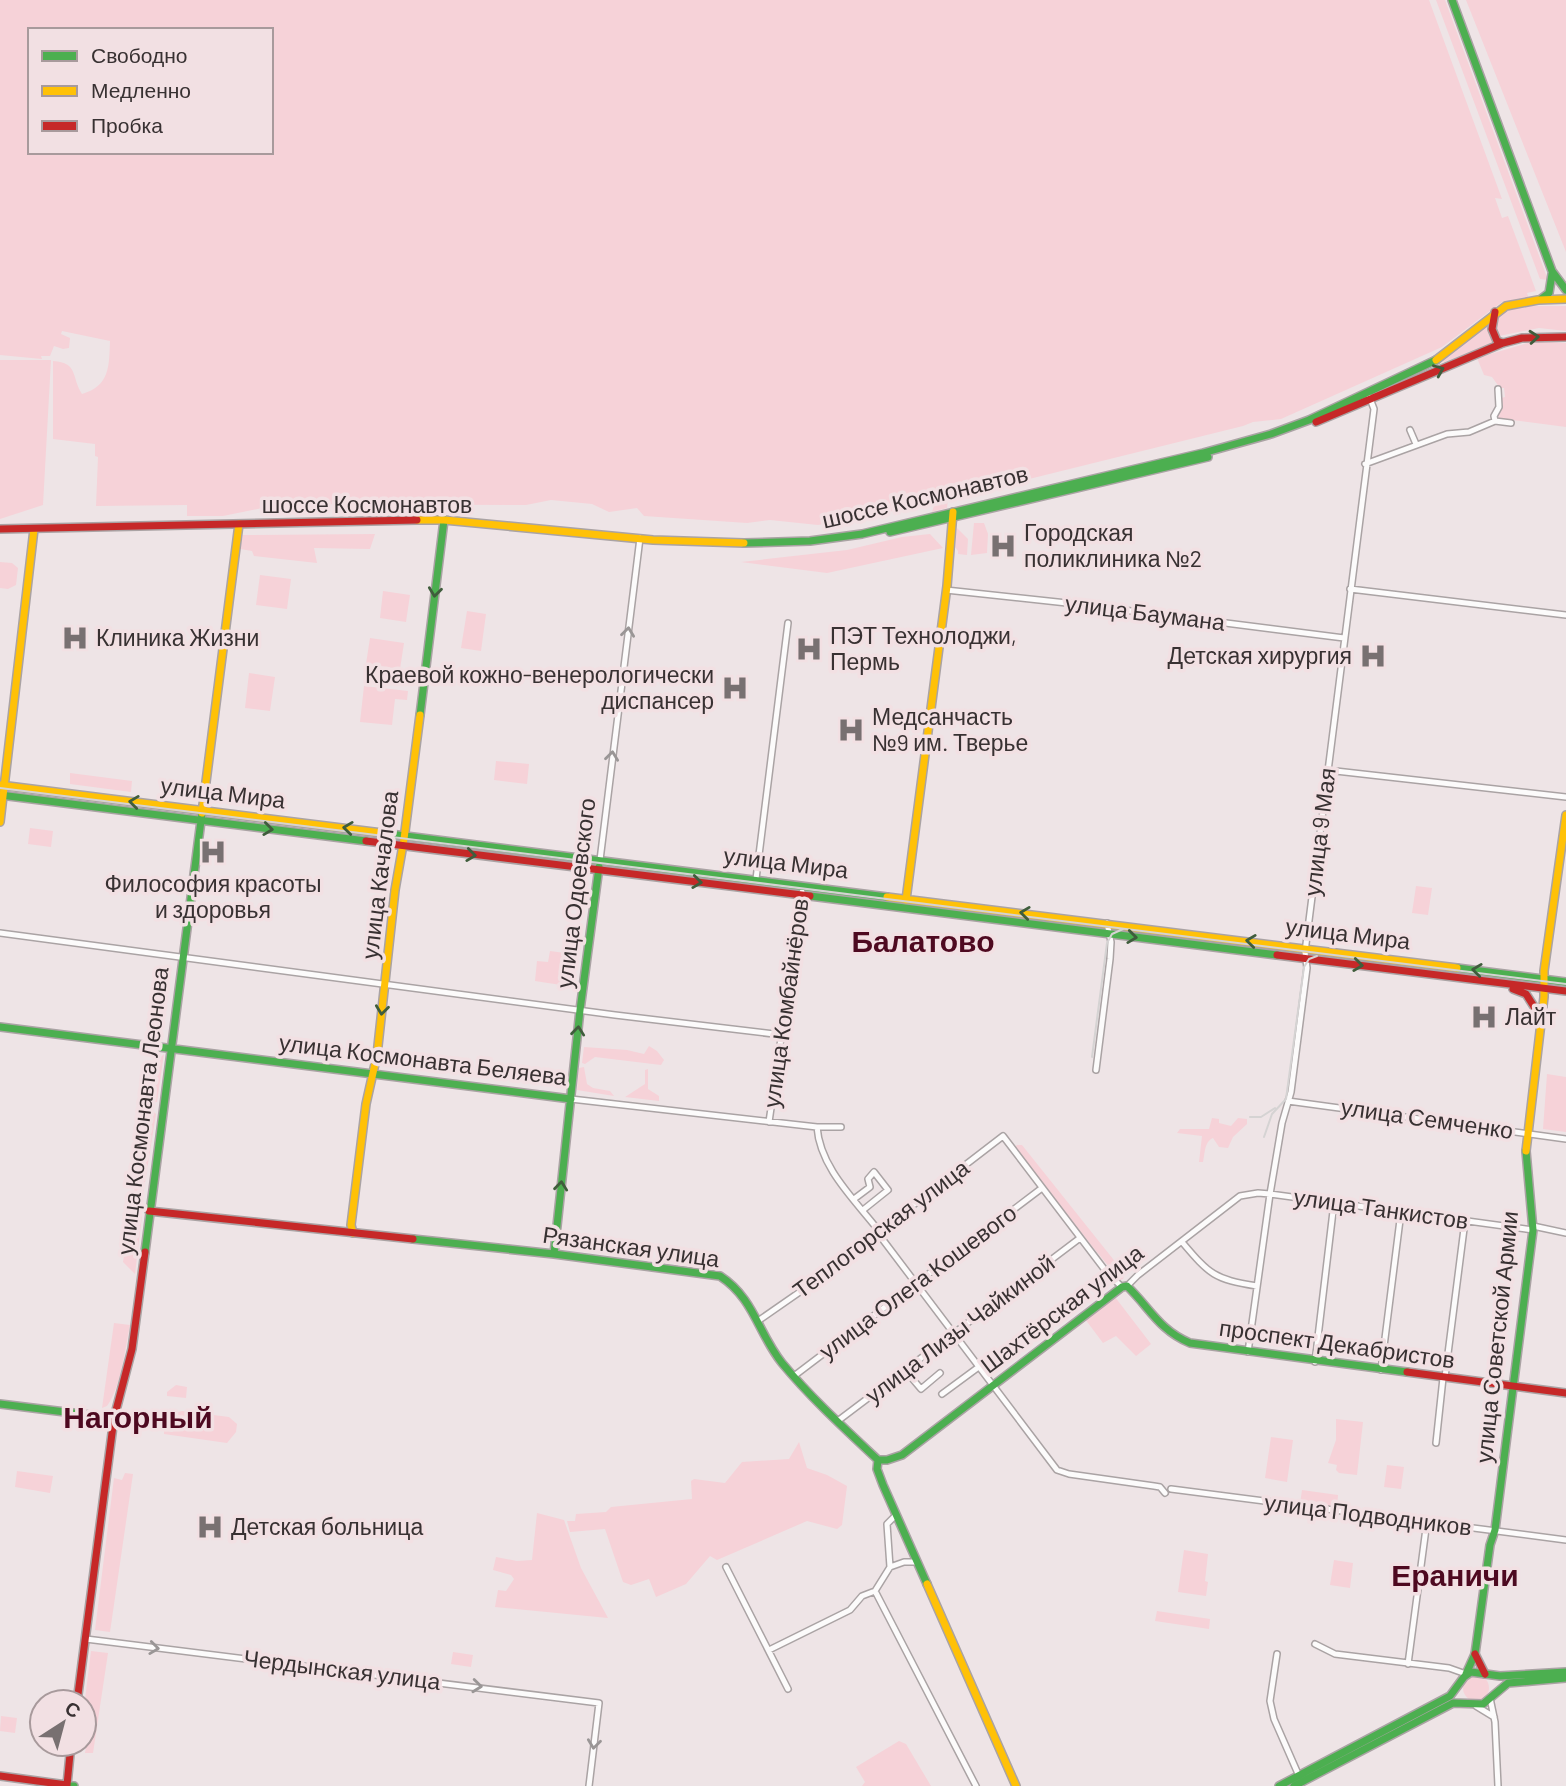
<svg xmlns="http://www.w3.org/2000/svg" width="1566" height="1786" font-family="Barlow,sans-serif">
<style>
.green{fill:#f6d2d8;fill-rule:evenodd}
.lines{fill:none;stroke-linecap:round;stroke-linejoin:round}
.street-casing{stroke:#aaa3a4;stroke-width:8}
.fast-casing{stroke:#aaa3a4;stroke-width:10}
.slow-casing{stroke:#aaa3a4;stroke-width:10}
.jam-casing{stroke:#aaa3a4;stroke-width:10}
.street{stroke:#fcfbfb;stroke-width:5}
.fast{stroke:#4caf50;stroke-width:7}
.slow{stroke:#ffc107;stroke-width:7}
.jam{stroke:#c62828;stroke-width:7}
.tram{stroke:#d5d3d3;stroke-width:2}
.oneway{stroke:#3f5d3c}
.oneway2{stroke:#9a9696}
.labels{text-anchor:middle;stroke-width:7;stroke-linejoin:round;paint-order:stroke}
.street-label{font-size:23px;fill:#383132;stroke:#f2e0e3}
.poi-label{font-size:23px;fill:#383132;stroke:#f2e0e3;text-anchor:start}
.district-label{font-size:30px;font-weight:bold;fill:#4e0920;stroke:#f2e0e3}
</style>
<rect width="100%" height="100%" fill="#eee4e6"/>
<path class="green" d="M 0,0 L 1429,0 L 1502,199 L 1495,198 L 1502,218 L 1508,216 L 1536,291 L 1527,293 L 1529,299 L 1502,302 L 1442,347 L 1281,419 L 1253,422 L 1243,426 L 948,499 L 947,508 L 932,512 L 935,503 L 818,525 L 770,520 L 747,523 L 644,516 L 637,508 L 609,512 L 592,504 L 551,500 L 526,505 L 282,504 L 223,516 L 187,516 L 187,505 L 96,506 L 98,457 L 95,456 L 95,444 L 53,439 L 53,361 C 79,363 71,377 82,394 C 110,386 109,366 110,341 L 62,331 L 61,334 L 70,338 L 69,348 L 63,349 L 54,346 L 50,356 L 41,356 L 42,359 L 0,355 ZM 30,30 L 271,30 L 271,152 L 30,152 Z
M 1436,0 L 1445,0 L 1548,280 L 1540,279 Z
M 1466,0 L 1566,0 L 1566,252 Z
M 1532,306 L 1566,306 L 1566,331 L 1539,328 L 1499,336 L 1495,328 C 1499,307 1514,308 1532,306 Z
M 1487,321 L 1488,330 L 1494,343 L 1445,362 L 1442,361 Z
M 1534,341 L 1566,343 L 1566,427 L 1496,418 L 1501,398 L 1505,397 L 1504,388 L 1500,388 L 1492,377 L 1484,375 L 1477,358 Z
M 0,360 L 51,360 L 43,505 L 0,519 Z
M 974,523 L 984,523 L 988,534 L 987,553 L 971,555 Z
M 957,528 L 968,539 L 967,555 L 958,554 L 958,551 L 955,547 Z
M 375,534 L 370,549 L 314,548 L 317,563 L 254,556 L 252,551 L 240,549 L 243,535 Z
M 930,534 L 943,548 L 827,573 L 741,562 L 847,550 L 902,537 Z
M 0,562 L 12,563 L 18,568 L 16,585 L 8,589 L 0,588 Z
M 260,575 L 291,579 L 287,609 L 256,605 Z
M 383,591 L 410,595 L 406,622 L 380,618 Z
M 467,611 L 486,614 L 481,651 L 461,648 Z
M 370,638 L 404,643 L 400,669 L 366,664 Z
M 249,673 L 275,677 L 270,711 L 245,708 Z
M 364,686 L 408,691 L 407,700 L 395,699 L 392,725 L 360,722 Z
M 496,761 L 529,764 L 527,784 L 494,780 Z
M 70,773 L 132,781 L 131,792 L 70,784 Z
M 30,828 L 53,831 L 51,847 L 28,844 Z
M 1416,886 L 1432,888 L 1428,915 L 1412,913 Z
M 550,951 L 565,953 L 561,985 L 535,981 L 537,961 L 548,962 Z
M 649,1046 L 657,1051 L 664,1060 L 661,1065 L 595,1057 L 585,1064 L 582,1063 L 584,1047 L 627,1050 L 644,1054 Z
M 164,1054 L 157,1102 L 146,1104 L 151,1067 Z
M 584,1067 L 587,1084 L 593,1088 L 610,1091 L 614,1096 L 577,1090 L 579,1068 Z
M 648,1069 L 648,1089 L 659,1096 L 659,1101 L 625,1097 L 645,1084 L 645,1070 Z
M 1547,1074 L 1566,1077 L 1566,1132 L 1543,1129 Z
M 146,1109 L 152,1110 L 156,1114 L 142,1201 L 133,1199 Z
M 1212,1118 L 1219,1119 L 1219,1123 L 1231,1126 L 1238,1118 L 1247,1119 L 1247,1124 L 1233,1137 L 1228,1148 L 1219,1147 L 1213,1138 C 1204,1142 1205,1154 1203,1162 L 1199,1162 L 1202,1136 L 1177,1133 L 1180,1129 L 1209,1129 Z
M 1017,1145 L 1022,1145 L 1125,1274 L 1123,1279 L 1120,1280 L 1091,1245 L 1015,1147 Z
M 142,1216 L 135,1274 L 123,1262 L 128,1229 Z
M 1115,1297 L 1151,1344 L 1136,1356 L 1116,1336 L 1103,1343 L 1085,1319 Z
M 114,1323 L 130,1325 C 125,1349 121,1387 107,1406 L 102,1408 Z
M 176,1385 L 187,1387 L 186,1398 L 167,1396 L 167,1392 Z
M 182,1411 L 229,1417 L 237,1424 L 236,1432 L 227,1443 L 164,1434 L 164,1431 L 173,1432 C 168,1423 170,1413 182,1411 Z
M 1336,1419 L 1363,1422 L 1357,1475 L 1339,1473 L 1336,1470 L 1337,1465 L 1328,1463 L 1336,1440 Z
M 1271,1437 L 1293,1440 L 1287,1482 L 1265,1478 Z
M 799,1442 L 807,1468 L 827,1475 L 847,1486 L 842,1525 L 837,1529 L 807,1521 L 717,1560 L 710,1556 L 686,1584 L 656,1597 L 649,1579 L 631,1585 L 623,1582 L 605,1529 L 570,1532 L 567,1521 L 575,1521 L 576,1514 L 606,1512 L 611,1507 L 692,1499 L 691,1481 L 694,1479 L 725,1483 L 742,1462 L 789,1459 Z
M 1387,1465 L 1404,1467 L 1401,1489 L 1384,1487 Z
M 17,1471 L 53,1476 L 50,1493 L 15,1487 Z
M 125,1473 L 133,1474 L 110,1632 L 95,1630 L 114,1478 L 122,1480 Z
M 1302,1490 L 1338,1495 L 1337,1509 L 1300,1504 Z
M 537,1513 L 564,1520 L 581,1568 L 608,1618 L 495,1607 L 498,1590 L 506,1591 L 514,1579 L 511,1575 L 493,1570 L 496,1557 L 517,1561 L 532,1560 Z
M 1184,1550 L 1208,1554 L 1205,1581 L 1208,1582 L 1206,1596 L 1178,1592 Z
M 1334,1560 L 1353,1563 L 1350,1588 L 1330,1585 Z
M 1157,1611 L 1210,1619 L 1209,1629 L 1155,1621 Z
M 91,1651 L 108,1653 L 93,1753 L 85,1753 L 87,1741 L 84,1740 L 84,1707 Z
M 453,1652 L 473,1655 L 471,1667 L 451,1664 Z
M1463 1688a13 13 0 1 1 26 0a13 13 0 1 1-26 0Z
M 1,1716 L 17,1718 L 15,1733 L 0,1731 Z
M 899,1741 L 906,1744 L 931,1786 L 862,1786 L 865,1782 L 856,1767 Z"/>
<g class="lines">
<defs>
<path id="street" d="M 1495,421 L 1494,416 L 1499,407 L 1498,389
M 1410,430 L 1416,444
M 1365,464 L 1447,434 L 1469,432 L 1495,421 L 1511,423
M 1350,589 L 1566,615
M 946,590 L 1076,604 L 1344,638
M 1327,770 L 1566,797
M 600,860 L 640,538
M 756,879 L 788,623
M 0,933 L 615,1015 L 782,1035
M 1096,1070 L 1110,959 L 1111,942 L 1107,923
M 571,1099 L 817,1127 L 841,1127
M 1288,1101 L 1566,1139
M 769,1122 L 802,892
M 817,1127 C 820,1168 855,1200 879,1231
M 854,1199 L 870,1187 L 868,1179 L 874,1172 L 888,1190 L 863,1210
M 1533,1226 L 1566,1233
M 877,1232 L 1057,1470 L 1069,1474 L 1154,1486 L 1160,1487 L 1165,1493
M 1182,1242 C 1210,1275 1214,1279 1257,1286
M 1127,1286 L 1138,1275 L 1240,1196 L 1258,1193 L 1270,1194 L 1533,1230
M 758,1321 L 804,1289 L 1003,1136 L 1108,1274 L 1122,1287
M 1248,1352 L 1270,1194 L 1282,1123 L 1291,1092 L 1307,968 L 1305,952 L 1374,409 L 1369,396
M 1315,1362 L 1334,1203
M 905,1370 L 921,1389 L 940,1373
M 1381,1370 L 1401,1212
M 794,1376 L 1042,1188
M 1445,1377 L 1465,1221
M 942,1394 L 980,1366
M 839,1420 L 1080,1238
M 1436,1443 L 1443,1378
M 1171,1489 L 1566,1540
M 726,1567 L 788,1689
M 890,1567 L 887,1524 L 896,1515
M 875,1591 L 976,1786
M 86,1639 L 599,1703 L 589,1786
M 1315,1644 L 1335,1654 L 1449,1668 L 1466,1674
M 769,1650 L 850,1610 L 862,1596 L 875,1591 L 890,1567 L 904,1562 L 917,1562
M 1277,1654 L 1270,1701 L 1274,1719 L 1299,1776
M 1408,1664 L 1427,1521
M 1490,1698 L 1495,1722 L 1498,1786
M 1476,1706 L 1494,1717"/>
<path id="fast" d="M 1452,0 L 1552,271 L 1566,290
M 1541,299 L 1549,293 L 1552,274
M 890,532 L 1208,457
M 744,543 L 810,541 L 862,534 L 1203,453 L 1271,434 L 1309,420 L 1436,360
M 420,715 L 444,520
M 0,795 L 366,841
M 382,833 L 887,897
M 810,896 L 1277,955
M 1457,968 L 1566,982
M 0,1027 L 571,1099
M 413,1239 L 554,1254 L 720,1276 C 754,1298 758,1333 782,1363 C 811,1398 845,1429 878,1460 L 877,1469 L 883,1485 L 927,1584
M 145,1252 L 202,813
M 554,1254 L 580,1010 L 599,867
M 0,1404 L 114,1418
M 878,1460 L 887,1460 L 902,1455 L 1122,1287 L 1127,1286 C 1150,1308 1159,1330 1190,1343 L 1407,1372
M 1466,1674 L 1475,1654 L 1490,1545 L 1495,1530 L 1533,1230 L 1526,1151
M 67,1786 L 74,1786
M 1279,1786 L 1450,1696 L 1464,1677 L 1471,1672 L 1500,1676 L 1566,1672
M 1294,1786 L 1453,1703 L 1483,1704 L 1508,1683 L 1566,1678"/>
<path id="slow" d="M 1436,360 L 1506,306 L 1538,300 L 1566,299
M 417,520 L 444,520 L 653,540 L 744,543
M 0,785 L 382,833
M 202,813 L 239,524
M 0,822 L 34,529
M 887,897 L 1457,968
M 906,900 L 947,586 L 953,512
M 1526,1151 L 1544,997 L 1544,971 L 1566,815
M 353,1233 L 351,1225 L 366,1104 L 377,1055 L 395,890 L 404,839 L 420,715
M 927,1584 L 1016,1786"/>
<path id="jam" d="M 1495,312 L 1492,329 L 1497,341 L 1503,343
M 1316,422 L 1503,343 L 1522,338 L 1566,337
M 0,529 L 417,520
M 366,841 L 810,896
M 1277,955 L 1566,991
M 1513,989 L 1526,994 L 1540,1016
M 149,1211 L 413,1239
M 1407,1372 L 1566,1393
M 1475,1654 L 1485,1674
M 77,1702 L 114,1418 L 132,1349 L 145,1252
M 0,1776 L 67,1785 L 71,1744"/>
</defs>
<use href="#street" class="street-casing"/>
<use href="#fast" class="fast-casing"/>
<use href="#slow" class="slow-casing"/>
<use href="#jam" class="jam-casing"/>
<use href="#street" class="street"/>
<use href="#fast" class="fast"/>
<use href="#slow" class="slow"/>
<use href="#jam" class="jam"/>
<path class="tram" d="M 0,788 L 1566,984
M 1092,1057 L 1107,943 L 1112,934 L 1123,929
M 1250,1117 L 1261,1117 L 1275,1108
M 1264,1137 L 1272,1114 L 1286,1099 L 1304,967 L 1309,959 L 1317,956"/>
</g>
<defs><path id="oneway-chevron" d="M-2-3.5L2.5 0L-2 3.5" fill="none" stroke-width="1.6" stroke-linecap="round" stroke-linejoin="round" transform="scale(1.75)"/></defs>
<g class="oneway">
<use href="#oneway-chevron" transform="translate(1534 337) rotate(-5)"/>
<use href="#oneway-chevron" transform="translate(1439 370) rotate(-23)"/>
<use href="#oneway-chevron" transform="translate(435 592) rotate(97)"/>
<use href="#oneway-chevron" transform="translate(134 802) rotate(-173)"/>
<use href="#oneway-chevron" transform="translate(348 828) rotate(-173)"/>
<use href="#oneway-chevron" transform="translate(268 829) rotate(7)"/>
<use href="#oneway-chevron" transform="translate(471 855) rotate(7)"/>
<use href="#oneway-chevron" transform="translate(697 882) rotate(7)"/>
<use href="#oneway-chevron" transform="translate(1025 913) rotate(-173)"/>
<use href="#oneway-chevron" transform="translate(1132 937) rotate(7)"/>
<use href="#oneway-chevron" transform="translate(1251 941) rotate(-173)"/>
<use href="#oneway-chevron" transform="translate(1358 965) rotate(7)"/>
<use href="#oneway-chevron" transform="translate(1477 970) rotate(-173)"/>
<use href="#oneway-chevron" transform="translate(382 1010) rotate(97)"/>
<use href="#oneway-chevron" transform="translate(578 1031) rotate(-84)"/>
<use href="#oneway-chevron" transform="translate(561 1186) rotate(-84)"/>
</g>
<g class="oneway2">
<use href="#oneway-chevron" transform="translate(628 632) rotate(-83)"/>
<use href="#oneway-chevron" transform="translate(612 756) rotate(-83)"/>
<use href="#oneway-chevron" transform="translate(154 1648) rotate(7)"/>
<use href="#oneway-chevron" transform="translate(477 1686) rotate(6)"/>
<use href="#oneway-chevron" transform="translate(594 1744) rotate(97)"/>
</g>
<defs>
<symbol id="hospital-bare" viewBox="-9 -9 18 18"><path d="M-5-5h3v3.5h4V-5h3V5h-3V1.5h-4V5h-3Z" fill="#787071" stroke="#f2e0e3" stroke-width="2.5" paint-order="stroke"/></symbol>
</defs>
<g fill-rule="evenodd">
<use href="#hospital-bare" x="984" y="527" width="38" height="38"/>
<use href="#hospital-bare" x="56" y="619" width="38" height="38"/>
<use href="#hospital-bare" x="790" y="630" width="38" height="38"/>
<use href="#hospital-bare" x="1354" y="637" width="38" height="38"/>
<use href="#hospital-bare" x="716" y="669" width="38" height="38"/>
<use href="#hospital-bare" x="832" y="711" width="38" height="38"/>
<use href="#hospital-bare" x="194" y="833" width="38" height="38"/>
<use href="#hospital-bare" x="1465" y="998" width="38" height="38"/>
<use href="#hospital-bare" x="191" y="1508" width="38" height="38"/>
</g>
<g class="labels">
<g class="street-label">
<text transform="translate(925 497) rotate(-13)" y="8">шоссе Космонавтов</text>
<text x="367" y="513">шоссе Космонавтов</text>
<text transform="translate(1145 613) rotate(7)" y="8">улица Баумана</text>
<text transform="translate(223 793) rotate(7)" y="8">улица Мира</text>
<text transform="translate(1320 832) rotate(-83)" y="8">улица 9 Мая</text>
<text transform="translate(786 863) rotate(7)" y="8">улица Мира</text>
<text transform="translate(380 875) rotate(-83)" y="8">улица Качалова</text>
<text transform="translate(576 893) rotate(-83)" y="8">улица Одоевского</text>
<text transform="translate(1348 934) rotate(7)" y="8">улица Мира</text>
<text transform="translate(786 1003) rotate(-82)" y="8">улица Комбайнёров</text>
<text transform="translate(423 1060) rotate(7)" y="8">улица Космонавта Беляева</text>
<text transform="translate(143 1111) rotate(-83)" y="8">улица Космонавта Леонова</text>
<text transform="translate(1427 1119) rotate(8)" y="8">улица Семченко</text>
<text transform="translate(1381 1209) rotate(8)" y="8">улица Танкистов</text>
<text transform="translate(881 1229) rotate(-37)" y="8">Теплогорская улица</text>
<text transform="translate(631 1247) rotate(8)" y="8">Рязанская улица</text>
<text transform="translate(918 1282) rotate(-37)" y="8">улица Олега Кошевого</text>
<text transform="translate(1062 1309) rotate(-37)" y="8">Шахтёрская улица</text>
<text transform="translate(960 1329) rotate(-37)" y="8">улица Лизы Чайкиной</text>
<text transform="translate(1497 1337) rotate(-84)" y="8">улица Советской Армии</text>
<text transform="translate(1337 1344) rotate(8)" y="8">проспект Декабристов</text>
<text transform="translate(1368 1515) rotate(7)" y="8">улица Подводников</text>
<text transform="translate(342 1670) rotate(7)" y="8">Чердынская улица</text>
</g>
<g class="poi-label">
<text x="1024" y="541">Городская<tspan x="1024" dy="26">поликлиника №2</tspan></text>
<text x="830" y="644">ПЭТ Технолоджи,<tspan x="830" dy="26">Пермь</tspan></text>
<text x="96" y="646">Клиника Жизни</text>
<text x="1352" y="664" text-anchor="end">Детская хирургия</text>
<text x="714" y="683" text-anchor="end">Краевой кожно-венерологически<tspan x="714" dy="26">диспансер</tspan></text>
<text x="872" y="725">Медсанчасть<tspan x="872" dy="26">№9 им. Тверье</tspan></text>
<text x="213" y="892" text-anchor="middle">Философия красоты<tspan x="213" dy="26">и здоровья</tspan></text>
<text x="1505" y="1025">Лайт</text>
<text x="231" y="1535">Детская больница</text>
</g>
<g class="district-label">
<text x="923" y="952">Балатово</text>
<text x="138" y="1428">Нагорный</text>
<text x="1455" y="1586">Ераничи</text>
</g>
</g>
<rect x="28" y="28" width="245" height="126" fill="#f2e0e3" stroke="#a89a9c" stroke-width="2"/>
<rect x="42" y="51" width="35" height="10" fill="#4caf50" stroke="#a89a9c" stroke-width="2"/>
<text x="91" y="63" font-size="21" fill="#383132">Свободно</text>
<rect x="42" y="86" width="35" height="10" fill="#ffc107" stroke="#a89a9c" stroke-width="2"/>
<text x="91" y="98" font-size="21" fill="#383132">Медленно</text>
<rect x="42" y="121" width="35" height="10" fill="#c62828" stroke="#a89a9c" stroke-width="2"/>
<text x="91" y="133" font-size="21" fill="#383132">Пробка</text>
<g transform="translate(63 1723) rotate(36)"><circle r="33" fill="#f2e0e3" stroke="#a89a9c" stroke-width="2"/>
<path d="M0-5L12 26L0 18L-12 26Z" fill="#787071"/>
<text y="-10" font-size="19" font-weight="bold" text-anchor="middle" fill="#383132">С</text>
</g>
</svg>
